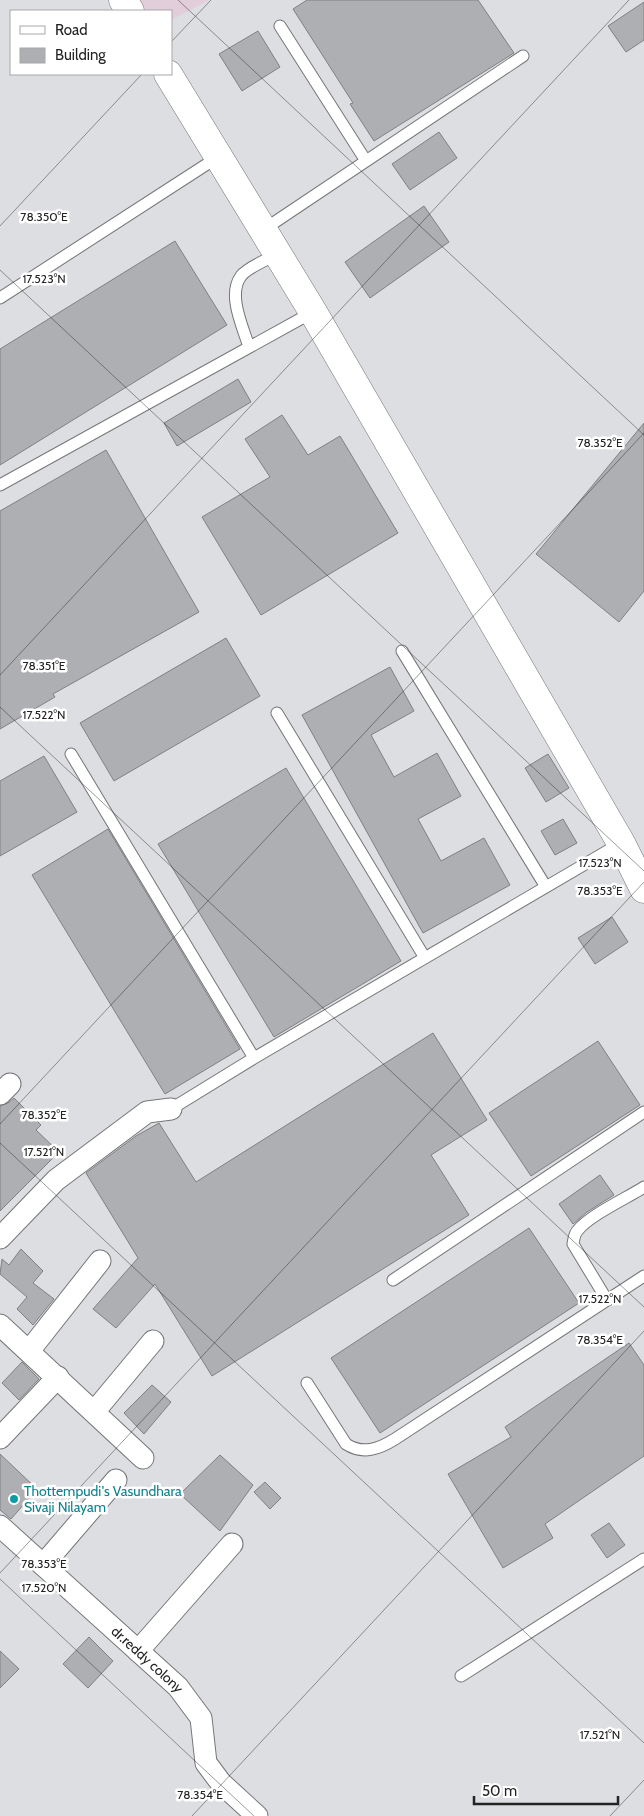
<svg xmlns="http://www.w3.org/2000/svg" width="644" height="1816" font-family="Cabin,sans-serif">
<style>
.industrial{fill:#e2cddb}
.building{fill:#aeafb2;stroke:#7f8083}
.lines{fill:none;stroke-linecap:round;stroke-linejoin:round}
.lane-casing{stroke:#757678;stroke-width:13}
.street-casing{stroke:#757678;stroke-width:23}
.secondary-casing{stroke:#757678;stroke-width:29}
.lane{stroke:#fff;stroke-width:11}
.street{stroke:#fff;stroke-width:21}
.secondary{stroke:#fff;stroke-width:28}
.ticks{fill:none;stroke:#232324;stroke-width:1;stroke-opacity:0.45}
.culture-dot{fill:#0f9aa8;stroke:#fff;stroke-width:2}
.labels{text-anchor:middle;stroke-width:5;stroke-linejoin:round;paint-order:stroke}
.culture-label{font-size:14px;fill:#0d838f;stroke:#fff;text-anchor:start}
.street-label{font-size:14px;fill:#232324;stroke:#fff}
.ticks-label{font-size:12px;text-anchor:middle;fill:#232324;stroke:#fff;stroke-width:5;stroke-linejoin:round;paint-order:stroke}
</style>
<rect width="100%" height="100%" fill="#dddee1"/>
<path class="industrial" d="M 123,0 L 209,0 L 171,20 L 171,11 L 130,11 Z"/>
<path class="building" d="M 307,0 L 478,0 L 514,53 L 374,141 L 350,104 L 353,103 L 293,9 Z
M 644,2 L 644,40 L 626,52 L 608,26 Z
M 258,31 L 280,67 L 242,91 L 219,54 Z
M 439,132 L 457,158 L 410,190 L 392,164 Z
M 424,206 L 449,242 L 370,298 L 345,262 Z
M 175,241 L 227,325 L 0,465 L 0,349 Z
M 238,379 L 251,402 L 177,446 L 164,423 Z
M 282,415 L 308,455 L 340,436 L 398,533 L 261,615 L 202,517 L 270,477 L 245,439 Z
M 644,423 L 644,591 L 619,622 L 536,554 Z
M 106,450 L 199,612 L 53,694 L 55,697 L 0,729 L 0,511 Z
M 226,638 L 260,696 L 114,781 L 80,723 Z
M 390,667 L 414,711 L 371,735 L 394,777 L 437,753 L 461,796 L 418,819 L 441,861 L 484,838 L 510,885 L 423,933 L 302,715 Z
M 548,754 L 569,788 L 546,802 L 525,768 Z
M 44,756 L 77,812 L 0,856 L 0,781 Z
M 286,768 L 401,961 L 274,1037 L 158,844 Z
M 563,819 L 577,843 L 555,855 L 541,831 Z
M 108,829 L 240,1049 L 165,1094 L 32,875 Z
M 612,917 L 628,942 L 595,964 L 578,938 Z
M 433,1033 L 487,1120 L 431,1155 L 469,1215 L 212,1376 L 155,1284 L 116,1328 L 93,1309 L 138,1258 L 86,1173 L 136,1136 L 159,1123 L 196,1182 Z
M 598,1041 L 640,1105 L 531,1176 L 489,1113 Z
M 14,1098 L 41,1125 L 36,1130 L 59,1152 L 0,1211 L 0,1106 L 8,1103 Z
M 600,1175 L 614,1195 L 587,1212 L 573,1224 L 559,1204 Z
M 529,1228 L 579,1303 L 380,1433 L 331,1358 Z
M 21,1249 L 43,1271 L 33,1283 L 54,1299 L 33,1325 L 17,1309 L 27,1297 L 0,1274 L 2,1259 L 9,1265 Z
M 629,1343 L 644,1365 L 644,1456 L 545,1524 L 553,1538 L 503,1568 L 448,1474 L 511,1437 L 505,1427 Z
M 22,1362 L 39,1379 L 19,1400 L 2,1383 Z
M 152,1385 L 171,1402 L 144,1434 L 124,1413 Z
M 0,1454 L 37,1489 L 11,1519 L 0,1510 Z
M 220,1455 L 253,1485 L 220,1531 L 180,1494 Z
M 265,1482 L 281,1498 L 270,1509 L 254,1492 Z
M 609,1523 L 625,1545 L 607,1558 L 591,1535 Z
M 89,1637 L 113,1661 L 88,1688 L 63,1664 Z
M 0,1651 L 19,1669 L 0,1688 Z"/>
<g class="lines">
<defs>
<path id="lane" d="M 280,26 L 366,161
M 263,230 L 523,56
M 0,298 L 218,157
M 249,347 C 243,327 227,295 241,276 C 248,267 267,260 277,254
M 0,485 L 313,312
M 402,651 L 546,887
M 277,713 L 425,958
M 71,754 L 254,1058
M 171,1109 L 254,1058 L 621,843
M 393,1280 L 644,1112
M 607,1300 L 573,1244 C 574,1239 574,1234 578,1230 C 590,1215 627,1198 644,1187
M 307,1383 L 346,1444 C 363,1455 379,1449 395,1439 L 644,1276
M 461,1676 L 644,1559"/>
<g id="street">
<path d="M 0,1094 L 10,1084"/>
<path d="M 0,1238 L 56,1180 L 147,1112 L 171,1109"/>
<path d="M 0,1325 L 143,1458"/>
<path d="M 29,1351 L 100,1261"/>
<path d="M 94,1412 L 153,1341"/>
<path d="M 0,1438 L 58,1377"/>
<path id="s1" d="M 0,1526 L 178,1687 L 201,1718 L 206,1763 L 221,1783 L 257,1816"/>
<path d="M 43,1565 L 116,1480"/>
<path d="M 138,1651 L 232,1544"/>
</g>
<path id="secondary" d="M 123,0 L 130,11
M 168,74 L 313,312 L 621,843 L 644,889"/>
</defs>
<use href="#lane" class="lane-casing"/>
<use href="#street" class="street-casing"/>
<use href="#secondary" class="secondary-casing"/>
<use href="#lane" class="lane"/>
<use href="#street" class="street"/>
<use href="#secondary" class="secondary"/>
</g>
<path class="ticks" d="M 178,0 L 644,435M 171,42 L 211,0M 0,226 L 142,74M 0,270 L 644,871M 0,675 L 629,0M 0,707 L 644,1307M 0,1124 L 644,433M 0,1143 L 644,1743M 0,1573 L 644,882M 0,1579 L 254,1816M 192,1816 L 644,1331M 610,1816 L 644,1780"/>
<circle class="culture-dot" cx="14" cy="1499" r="5"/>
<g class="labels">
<g class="culture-label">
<text x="24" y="1496">Thottempudi's Vasundhara<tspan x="24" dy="16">Sivaji Nilayam</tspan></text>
</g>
<g class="street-label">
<text dy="5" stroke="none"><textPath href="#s1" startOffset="199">dr.reddy colony</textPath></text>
</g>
</g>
<g class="ticks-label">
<text x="44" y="221">78.350°E</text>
<text x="44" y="283">17.523°N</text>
<text x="600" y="447">78.352°E</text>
<text x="44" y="670">78.351°E</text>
<text x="44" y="719">17.522°N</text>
<text x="600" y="867">17.523°N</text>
<text x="600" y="895">78.353°E</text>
<text x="44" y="1119">78.352°E</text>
<text x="44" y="1156">17.521°N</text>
<text x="600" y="1303">17.522°N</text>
<text x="600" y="1344">78.354°E</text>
<text x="44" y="1568">78.353°E</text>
<text x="44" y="1592">17.520°N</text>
<text x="600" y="1739">17.521°N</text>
<text x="200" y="1799">78.354°E</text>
</g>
<rect x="10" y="10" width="162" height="65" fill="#ffffff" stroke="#a7a7a7"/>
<rect x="20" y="26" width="25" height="8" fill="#ffffff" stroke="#a7a7a7"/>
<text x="55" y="35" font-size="15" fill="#232324">Road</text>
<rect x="20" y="48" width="25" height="15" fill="#aeafb2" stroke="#a7a7a7"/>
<text x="55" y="60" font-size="15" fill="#232324">Building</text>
<path d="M474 1796v8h144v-8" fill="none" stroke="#232324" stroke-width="2.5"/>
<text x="482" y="1796" font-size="15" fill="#232324" stroke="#ffffff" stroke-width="4" paint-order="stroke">50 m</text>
</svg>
